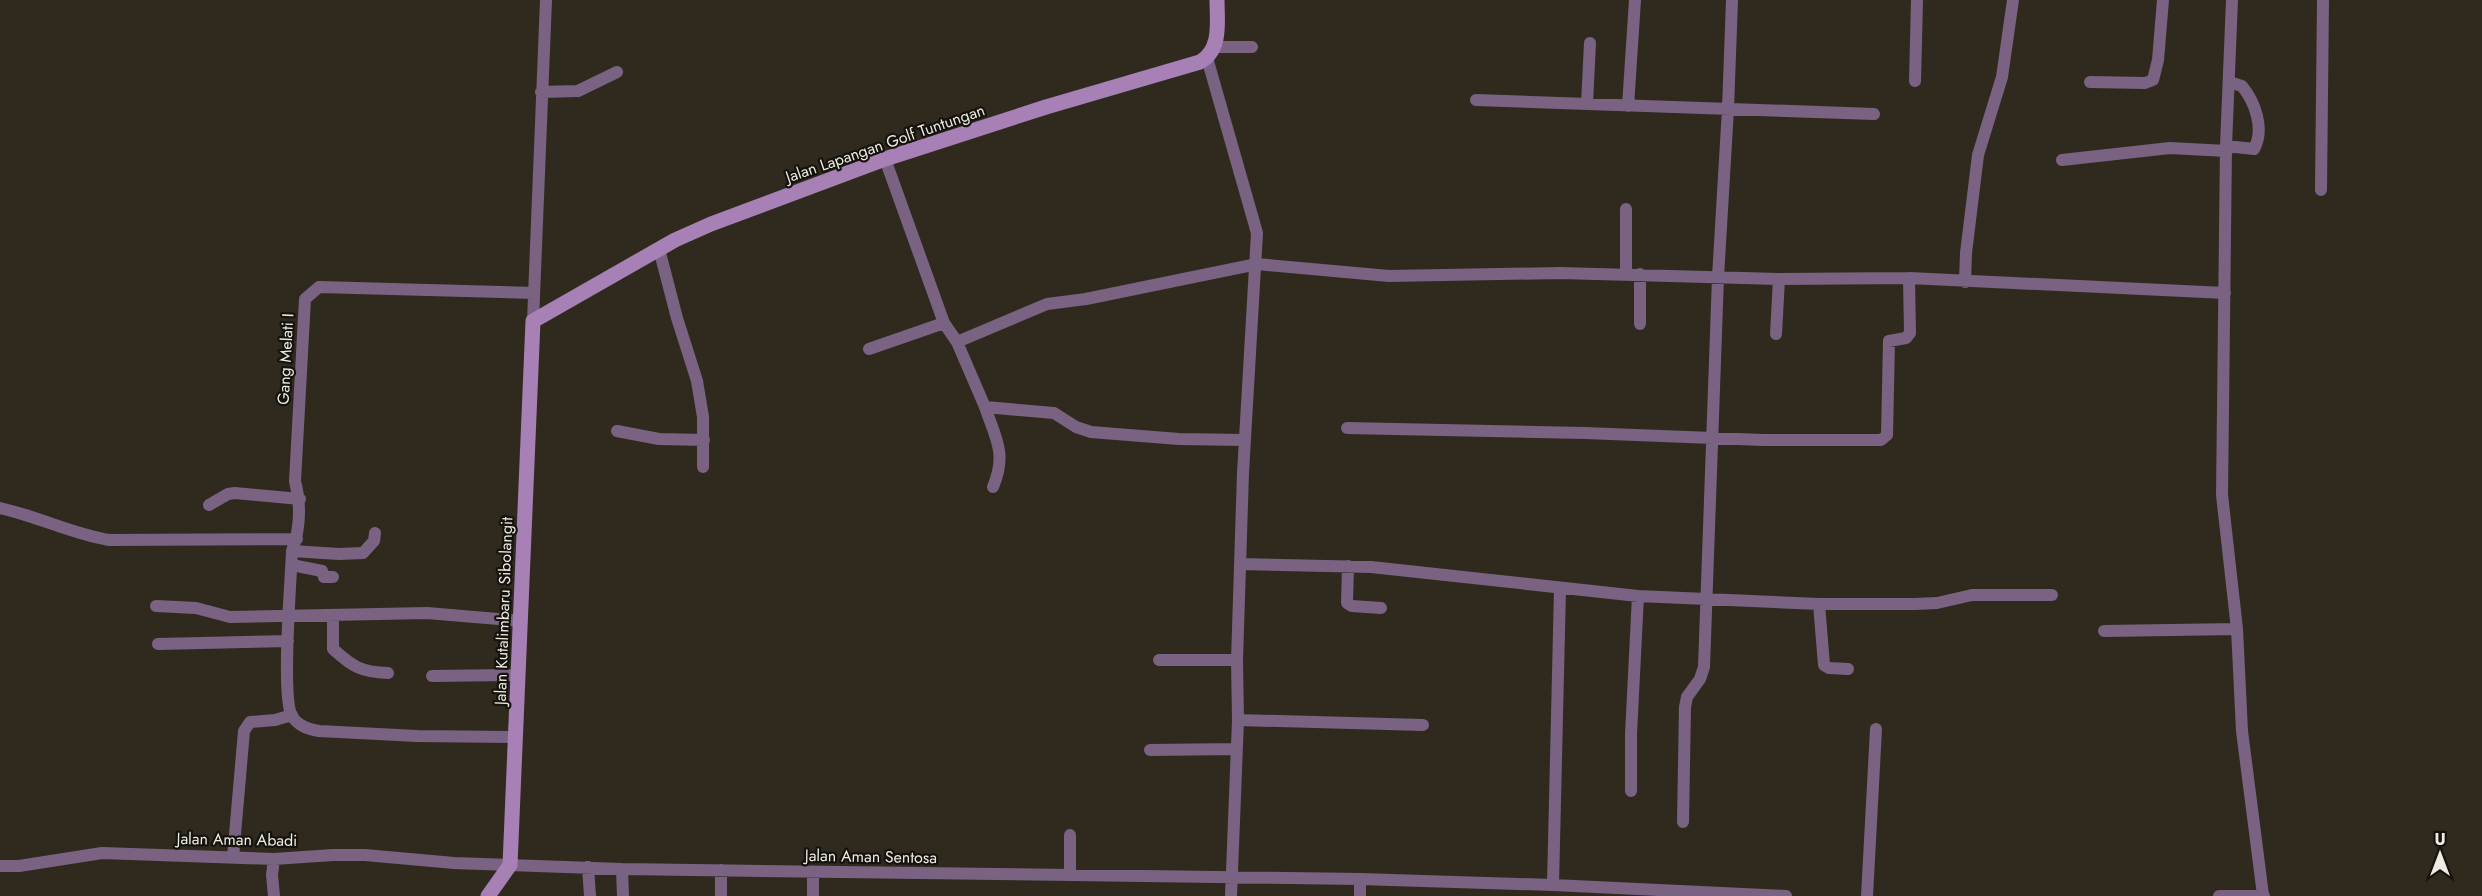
<svg xmlns="http://www.w3.org/2000/svg" width="2482" height="896" font-family="Jost,sans-serif">
<style>
.lines{fill:none;stroke-linecap:round;stroke-linejoin:round}
.street{stroke:#7a6283;stroke-width:12}
.secondary{stroke:#a781b6;stroke-width:15}
.labels{text-anchor:middle;stroke-width:4.5;stroke-linejoin:round;paint-order:stroke}
.street-label{font-size:16px;fill:#efebe3;stroke:#15130d}
</style>
<rect width="100%" height="100%" fill="#302a1e"/>
<g class="lines">
<path class="street" d="M 2232,0 L 2226,146 L 2222,495 L 2237,629 L 2242,731 L 2263,895
M 1214,47 L 1252,47
M 1207,58 L 1257,233 L 1243,473 L 1237,660 L 1238,720 L 1231,896
M 1915,81 L 1917,0
M 2090,82 L 2145,83 L 2153,80 L 2158,60 L 2163,0
M 541,92 L 578,91 L 617,72
M 1476,100 L 1874,114
M 1587,104 L 1590,43
M 1628,106 L 1635,0
M 2226,146 L 2254,149 C 2265,129 2255,102 2242,86 L 2229,82
M 885,159 L 944,323 L 957,342 L 985,407 L 1054,413 L 1076,427 L 1091,432 L 1179,439 L 1244,440
M 2062,160 L 2170,148 L 2227,151
M 2321,190 L 2323,0
M 1626,209 L 1626,274
M 659,249 L 677,318 L 697,381 L 703,417 L 703,467
M 1640,274 L 1640,324
M 1965,282 L 1966,253 L 1978,155 L 2002,77 L 2013,0
M 533,321 L 546,0
M 1776,334 L 1779,279
M 957,342 L 1047,304 L 1086,299 L 1257,264 L 1389,276 L 1560,273 L 1779,279 L 1909,278 L 2225,293
M 869,349 L 944,323
M 985,407 C 996,439 1007,454 993,487
M 1347,428 L 1585,433 L 1763,440 L 1881,440 L 1887,435 L 1889,341 L 1906,338 L 1910,333 L 1909,278
M 617,431 L 659,439 L 704,440
M 209,505 L 228,494 L 235,493 L 300,499
M 0,508 C 37,516 72,534 109,540 L 297,539
M 292,551 L 339,554 L 363,553 L 374,541 L 375,533
M 1241,564 L 1371,567 L 1638,596 L 1819,604 L 1915,604 L 1937,603 L 1972,595 L 2052,595
M 292,565 L 322,571 L 324,577 L 333,577
M 1348,566 L 1347,603 L 1352,606 L 1381,608
M 1819,604 L 1824,665 L 1829,668 L 1848,669
M 156,606 L 196,608 L 230,617 L 427,613 L 521,621
M 333,615 L 333,649 C 353,667 361,672 388,673
M 2104,631 L 2237,629
M 158,644 L 288,641
M 1159,660 L 1237,660
M 432,676 L 519,675
M 1238,720 L 1423,725
M 516,737 L 417,736 L 319,731 C 308,729 298,726 292,716 C 281,698 291,579 292,551 C 300,529 301,504 295,481 L 305,299 L 319,287 L 534,293
M 1150,750 L 1236,749
M 1631,791 L 1631,734 L 1638,596
M 1683,822 L 1685,707 L 1687,697 L 1700,679 L 1704,667 L 1718,277 L 1728,109 L 1732,0
M 1070,835 L 1070,874
M 233,857 L 244,731 L 250,722 L 275,720 L 292,715
M 274,859 L 272,875 L 274,896
M 0,866 L 19,866 L 102,853 L 274,859 L 333,855 L 365,855 L 454,863 L 622,869 L 1360,879 L 1553,885 L 1786,896
M 588,867 L 590,896
M 622,869 L 623,896
M 1360,879 L 1360,896
M 1553,885 L 1560,589
M 721,896 L 721,870
M 813,896 L 813,872
M 1867,896 L 1876,729
M 2219,896 L 2264,896"/>
<path class="secondary" d="M 488,896 L 510,865 L 533,321 L 675,240 L 711,224 L 885,159 L 1046,107 L 1200,62 C 1222,50 1217,21 1217,0"/>
</g>
<g class="labels">
<g class="street-label">
<text transform="translate(885 143) rotate(-19)" y="6">Jalan Lapangan Golf Tuntungan</text>
<text transform="translate(285 359) rotate(-87)" y="6">Gang Melati I</text>
<text transform="translate(503 611) rotate(-88)" y="6">Jalan Kutalimbaru Sibolangit</text>
<text transform="translate(237 839) rotate(1)" y="6">Jalan Aman Abadi</text>
<text transform="translate(871 856) rotate(1)" y="6">Jalan Aman Sentosa</text>
</g>
</g>
<g transform="translate(2440 854)" stroke="#15130d" stroke-width="4.5" paint-order="stroke">
<path d="M0-4.5L10 22L0 15L-10 22Z" fill="#efebe3"/>
<text y="-9" font-size="16" font-weight="bold" text-anchor="middle" fill="#efebe3">U</text>
</g>
</svg>
